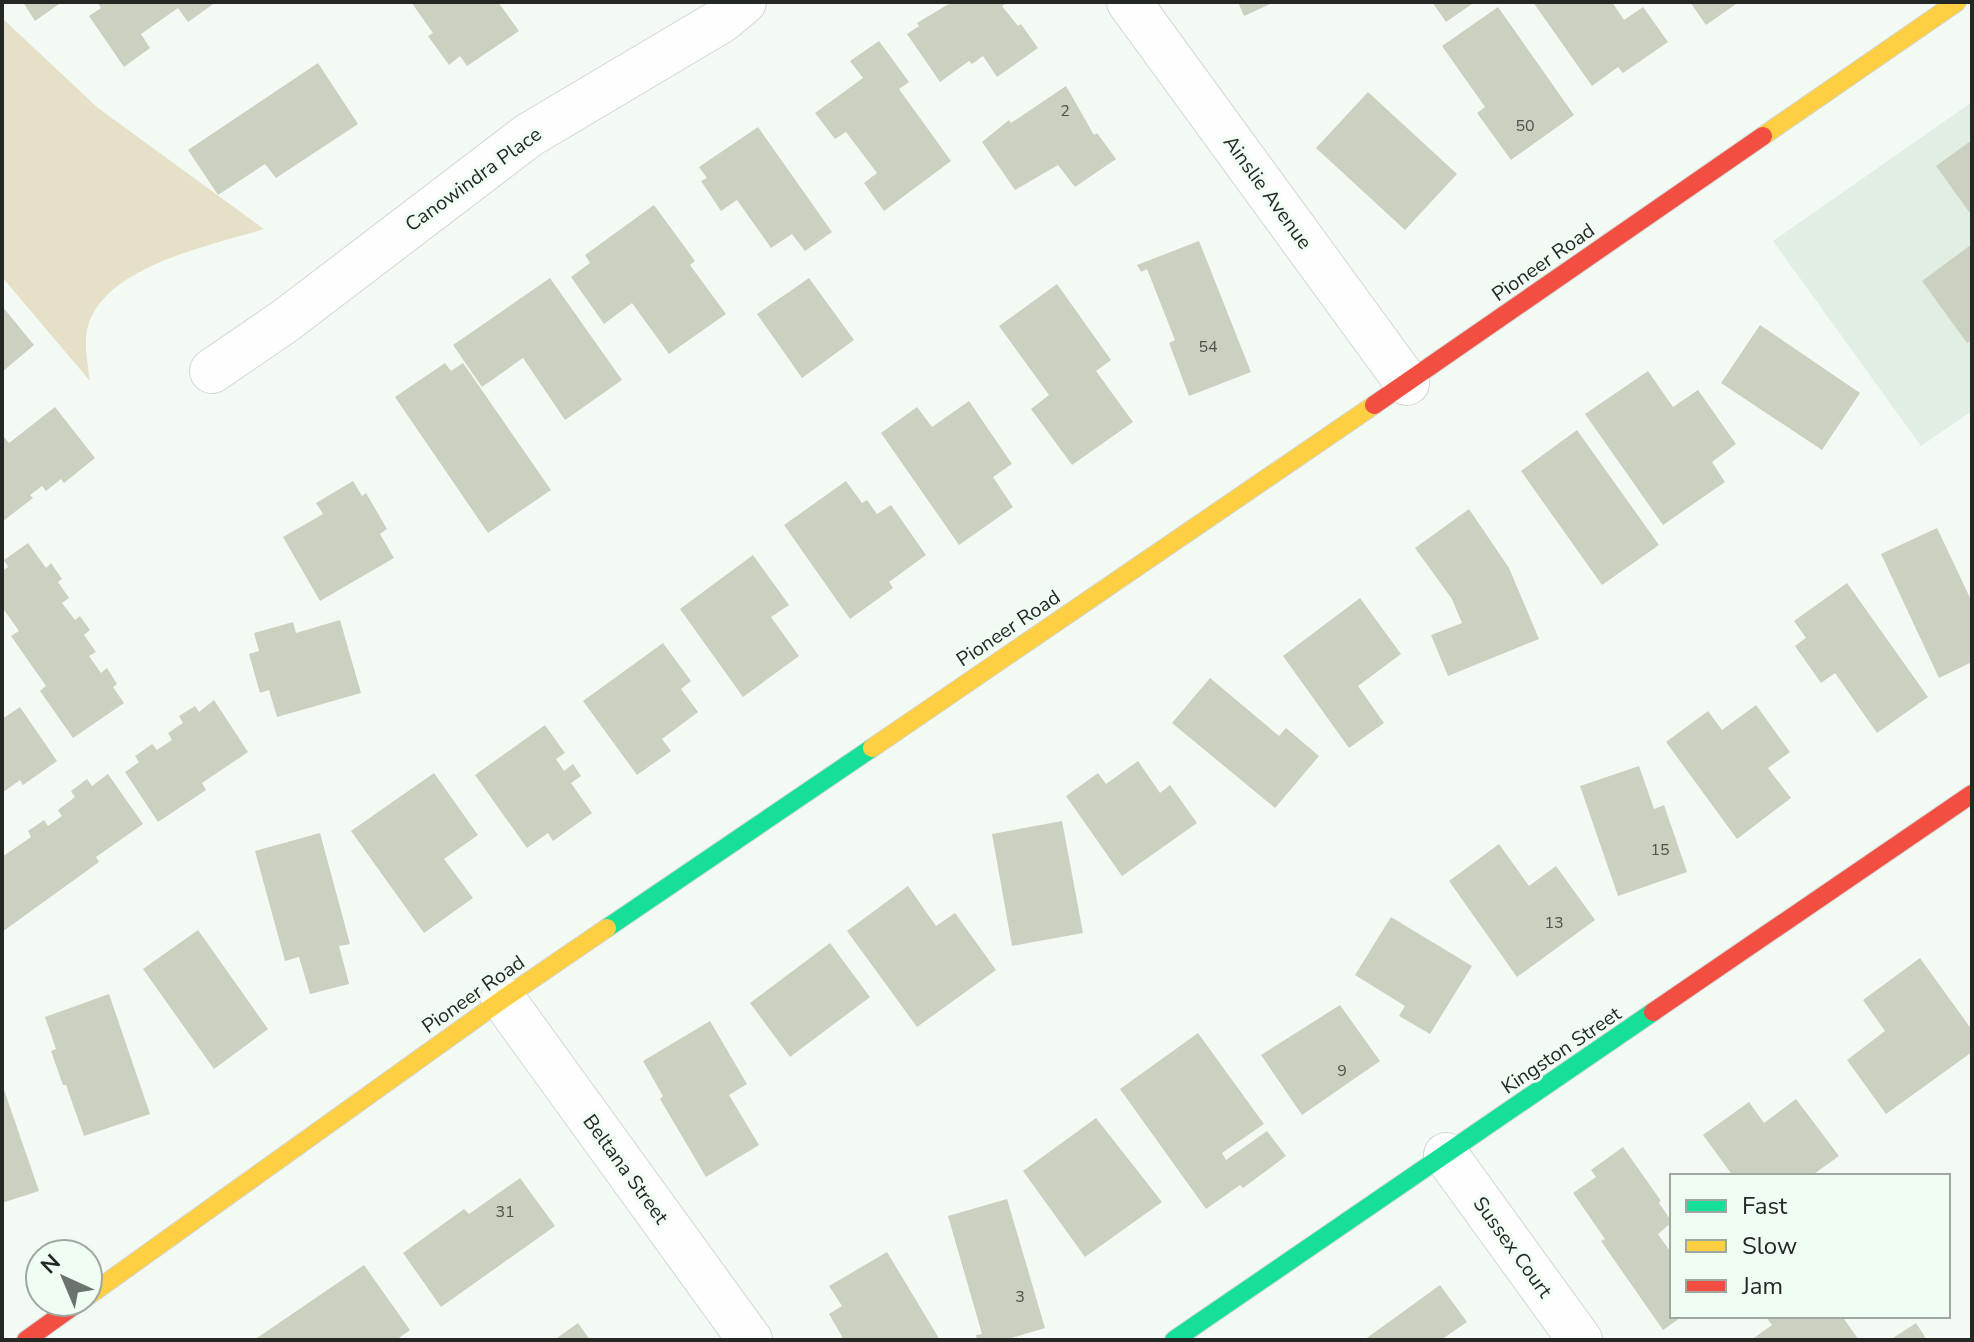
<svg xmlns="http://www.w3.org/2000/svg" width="1974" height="1342" font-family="'Nunito Sans',sans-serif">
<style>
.built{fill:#e1eee4}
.green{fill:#e5e0c7}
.building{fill:#cad1c1}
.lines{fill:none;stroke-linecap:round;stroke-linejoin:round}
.street-casing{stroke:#d2d7d3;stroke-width:46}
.fast-casing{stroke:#d2d7d3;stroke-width:20}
.slow-casing{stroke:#d2d7d3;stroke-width:20}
.jam-casing{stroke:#d2d7d3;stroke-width:20}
.street{stroke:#fdfefd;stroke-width:44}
.fast{stroke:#16e098;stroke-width:18}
.slow{stroke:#ffcf43;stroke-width:18}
.jam{stroke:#f24e42;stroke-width:18}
.labels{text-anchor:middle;stroke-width:6;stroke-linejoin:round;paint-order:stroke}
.number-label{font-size:16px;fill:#4d524b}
.street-label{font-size:20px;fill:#232824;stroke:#f0fdf3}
</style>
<rect width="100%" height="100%" fill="#f3faf4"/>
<path class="built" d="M 1972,102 L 1972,411 L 1921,446 L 1773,241 Z"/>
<path class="green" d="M 2,18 L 98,108 L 264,229 C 212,245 105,266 88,326 C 83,344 88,364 90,381 L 2,277 Z"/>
<path class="building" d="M 23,2 L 62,2 L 35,21 Z
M 97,2 L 216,2 L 188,22 L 178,8 L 141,34 L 150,48 L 124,67 L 89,16 L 101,8 Z
M 411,2 L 498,2 L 519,31 L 467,66 L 460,56 L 449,65 L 428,36 L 433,33 Z
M 952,2 L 1008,2 L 1002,6 L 1018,26 L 1021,24 L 1038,48 L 997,77 L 983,56 L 972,64 L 969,61 L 940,82 L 907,34 L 919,26 L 917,23 Z
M 1238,2 L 1275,2 L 1244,16 Z
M 1432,2 L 1475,2 L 1446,22 Z
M 1533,2 L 1612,2 L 1624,20 L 1643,7 L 1668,42 L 1623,73 L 1618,67 L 1592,86 Z
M 1690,2 L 1739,2 L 1706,25 Z
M 1498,7 L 1574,115 L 1511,160 L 1477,113 L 1485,107 L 1442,46 Z
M 879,41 L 909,82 L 899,89 L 951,161 L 884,211 L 864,183 L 877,173 L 846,132 L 835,139 L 815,113 L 863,78 L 850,61 Z
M 318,63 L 358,124 L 276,178 L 265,164 L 218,195 L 188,150 Z
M 1066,86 L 1094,135 L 1097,133 L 1116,159 L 1075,187 L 1058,165 L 1015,190 L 982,142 L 1009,120 L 1011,123 Z
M 1368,92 L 1457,174 L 1405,230 L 1316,148 Z
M 758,127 L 832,232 L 805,251 L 792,234 L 771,248 L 737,200 L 721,211 L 701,181 L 707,178 L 699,167 Z
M 1972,140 L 1972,216 L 1936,166 Z
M 654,205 L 695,261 L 690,265 L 726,314 L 669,354 L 632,303 L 604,324 L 571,277 L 590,263 L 585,255 Z
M 1199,241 L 1251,372 L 1189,396 L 1169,343 L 1175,340 L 1147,269 L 1141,272 L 1137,265 Z
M 1972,244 L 1972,340 L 1967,343 L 1922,281 Z
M 550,278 L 622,380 L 565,420 L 523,358 L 482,387 L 453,345 Z
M 809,278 L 854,340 L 802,378 L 757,314 Z
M 1057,284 L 1111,360 L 1096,371 L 1133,422 L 1072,465 L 1031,409 L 1049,395 L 999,326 Z
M 2,306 L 34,345 L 2,372 Z
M 1760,325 L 1860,393 L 1822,450 L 1721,383 Z
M 445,363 L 451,371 L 463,363 L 551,490 L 488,533 L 395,397 Z
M 1648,371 L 1673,407 L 1698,390 L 1736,444 L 1712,462 L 1725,482 L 1663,525 L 1585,414 Z
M 969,401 L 1012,464 L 993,477 L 1013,507 L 959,545 L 881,433 L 917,407 L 932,427 Z
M 55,407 L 95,458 L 64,483 L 61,479 L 46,491 L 42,486 L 30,495 L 33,498 L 2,522 L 2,439 L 4,437 L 9,443 Z
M 1577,430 L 1659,545 L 1602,585 L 1521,471 Z
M 353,481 L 362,496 L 366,493 L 387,529 L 380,534 L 394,558 L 320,601 L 283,537 L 323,514 L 316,503 Z
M 846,481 L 862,503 L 867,500 L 877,514 L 891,505 L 926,555 L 889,582 L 893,588 L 850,619 L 784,525 Z
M 1469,509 L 1509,568 L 1539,639 L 1448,676 L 1431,635 L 1462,623 L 1452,599 L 1415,548 Z
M 1937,528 L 1972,602 L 1972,662 L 1939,678 L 1881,554 Z
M 28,543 L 46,568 L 51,563 L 62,579 L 58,582 L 69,598 L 62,603 L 75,620 L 80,616 L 90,630 L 84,635 L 96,652 L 89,656 L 101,673 L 107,668 L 117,684 L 113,687 L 124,703 L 73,738 L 40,691 L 46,686 L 11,636 L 19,631 L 2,607 L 2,571 L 8,567 L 4,560 Z
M 753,555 L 789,605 L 771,617 L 799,656 L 743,697 L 680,609 Z
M 1847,583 L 1928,697 L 1877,733 L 1835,673 L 1821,683 L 1795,646 L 1806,638 L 1794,621 Z
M 1360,598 L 1401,654 L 1358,686 L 1384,723 L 1349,748 L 1283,656 Z
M 340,620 L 361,693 L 277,717 L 269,690 L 260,693 L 249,654 L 259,651 L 254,633 L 293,622 L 296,633 Z
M 663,643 L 691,681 L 681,689 L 698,712 L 662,739 L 671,751 L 637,775 L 583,701 Z
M 1210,678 L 1279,736 L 1286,728 L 1319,756 L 1275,808 L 1172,723 Z
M 214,700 L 248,752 L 202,783 L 206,790 L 158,822 L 125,772 L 139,762 L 135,756 L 152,744 L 157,750 L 172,740 L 168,733 L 183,723 L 179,716 L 195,706 L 199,712 Z
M 1756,705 L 1790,752 L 1768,768 L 1791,798 L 1737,839 L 1666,742 L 1708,711 L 1722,730 Z
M 20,707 L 57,761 L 23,785 L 20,780 L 2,793 L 2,719 Z
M 545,725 L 565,753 L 556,759 L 564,771 L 573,764 L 581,776 L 571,783 L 592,813 L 553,841 L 548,833 L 527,848 L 475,775 Z
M 1138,761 L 1160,793 L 1170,785 L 1197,823 L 1122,876 L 1066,796 L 1098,773 L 1106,784 Z
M 1639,766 L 1654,809 L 1664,805 L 1687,872 L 1618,896 L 1580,786 Z
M 434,773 L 478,835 L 444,859 L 473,898 L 424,933 L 351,831 Z
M 108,774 L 143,824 L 96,857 L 99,862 L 2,932 L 2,857 L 31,837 L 28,831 L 44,820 L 48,826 L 62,816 L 58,810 L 75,797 L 71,791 L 87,779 L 92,786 Z
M 1062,821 L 1083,933 L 1012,946 L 992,834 Z
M 320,833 L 350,944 L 339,946 L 349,984 L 310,994 L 299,957 L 285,961 L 255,851 Z
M 1499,844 L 1529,886 L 1556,866 L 1595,920 L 1517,977 L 1449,881 Z
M 908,886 L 936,926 L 955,913 L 996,970 L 917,1027 L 847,931 Z
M 1391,917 L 1472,966 L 1430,1034 L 1399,1016 L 1405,1006 L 1355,975 Z
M 198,930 L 268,1029 L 214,1069 L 143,969 Z
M 830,943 L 870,997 L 790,1057 L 750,1003 Z
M 1920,958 L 1972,1030 L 1972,1052 L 1886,1114 L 1847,1060 L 1885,1031 L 1863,1000 Z
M 109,994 L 150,1114 L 84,1136 L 66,1085 L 63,1085 L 51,1051 L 56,1049 L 45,1017 Z
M 1340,1005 L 1380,1061 L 1302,1115 L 1261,1055 Z
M 710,1021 L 747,1084 L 729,1095 L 759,1145 L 706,1177 L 660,1099 L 663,1096 L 643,1061 Z
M 1198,1033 L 1264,1124 L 1222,1153 L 1226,1160 L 1267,1131 L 1286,1156 L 1243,1188 L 1240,1185 L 1206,1209 L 1120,1089 Z
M 2,1084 L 39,1191 L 2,1203 Z
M 1796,1099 L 1839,1156 L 1811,1176 L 1733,1176 L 1703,1135 L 1749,1102 L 1764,1123 Z
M 1096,1118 L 1162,1202 L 1085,1257 L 1023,1171 Z
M 1623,1147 L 1661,1201 L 1659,1203 L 1672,1222 L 1658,1234 L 1672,1254 L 1672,1316 L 1683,1316 L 1663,1330 L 1601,1241 L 1605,1239 L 1573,1193 L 1596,1177 L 1591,1170 Z
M 520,1178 L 555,1226 L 441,1307 L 403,1253 L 464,1209 L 469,1214 Z
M 1007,1199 L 1045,1328 L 1005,1340 L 977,1340 L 976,1335 L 982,1334 L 948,1216 Z
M 887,1252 L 940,1340 L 844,1340 L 829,1314 L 842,1306 L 829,1286 Z
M 364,1265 L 410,1330 L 396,1340 L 254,1340 Z
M 1440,1285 L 1467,1322 L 1441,1340 L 1364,1340 Z
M 1765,1316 L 1842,1316 L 1859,1340 L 1751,1340 L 1772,1325 Z
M 578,1323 L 590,1340 L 554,1340 Z
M 1916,1323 L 1927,1340 L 1890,1340 Z"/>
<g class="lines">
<defs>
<path id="street" d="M 1129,2 L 1407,383
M 212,371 L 285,321 L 529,135 L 721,21 L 744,2
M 503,999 L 750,1340
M 1446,1155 L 1580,1340"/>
<path id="fast" d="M 607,928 L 872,748
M 1174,1340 L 1653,1012"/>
<path id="slow" d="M 1763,136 L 1957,2
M 872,748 L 1374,405
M 88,1296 L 503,999 L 607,928"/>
<path id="jam" d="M 1374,405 L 1763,136
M 1653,1012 L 1972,794
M 26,1340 L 79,1302"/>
</defs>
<use href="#street" class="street-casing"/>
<use href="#fast" class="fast-casing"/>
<use href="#slow" class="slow-casing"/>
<use href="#jam" class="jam-casing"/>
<use href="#street" class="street"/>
<use href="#fast" class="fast"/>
<use href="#slow" class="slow"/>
<use href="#jam" class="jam"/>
</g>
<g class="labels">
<g class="number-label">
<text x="1065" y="116">2</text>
<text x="1525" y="131">50</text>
<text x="1208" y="352">54</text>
<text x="1660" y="855">15</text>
<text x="1554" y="928">13</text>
<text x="1342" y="1076">9</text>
<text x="505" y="1217">31</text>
<text x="1020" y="1302">3</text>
</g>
<g class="street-label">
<text transform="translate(473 179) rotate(-36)" y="7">Canowindra Place</text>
<text transform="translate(1268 192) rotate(54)" y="7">Ainslie Avenue</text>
<text transform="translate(1543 262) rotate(-35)" y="7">Pioneer Road</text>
<text transform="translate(1008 628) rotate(-34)" y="7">Pioneer Road</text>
<text transform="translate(473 994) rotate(-35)" y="7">Pioneer Road</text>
<text transform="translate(1561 1050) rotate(-34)" y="7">Kingston Street</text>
<text transform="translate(626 1169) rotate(54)" y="7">Beltana Street</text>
<text transform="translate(1513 1247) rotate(54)" y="7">Sussex Court</text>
</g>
</g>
<rect width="1974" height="1342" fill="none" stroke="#232824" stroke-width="8"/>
<rect x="1670" y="1174" width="280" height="144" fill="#f0fdf3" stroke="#9ea8a0" stroke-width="2"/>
<rect x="1686" y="1200" width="40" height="12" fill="#16e098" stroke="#9ea8a0" stroke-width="2"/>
<text x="1742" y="1214" font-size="24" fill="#232824">Fast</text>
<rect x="1686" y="1240" width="40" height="12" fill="#ffcf43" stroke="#9ea8a0" stroke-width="2"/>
<text x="1742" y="1254" font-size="24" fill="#232824">Slow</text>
<rect x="1686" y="1280" width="40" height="12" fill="#f24e42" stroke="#9ea8a0" stroke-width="2"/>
<text x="1742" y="1294" font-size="24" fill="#232824">Jam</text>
<g transform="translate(64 1278) rotate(316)"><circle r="38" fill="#f0fdf3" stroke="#9ea8a0" stroke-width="2"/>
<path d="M0-6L14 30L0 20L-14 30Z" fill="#6c726d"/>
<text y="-12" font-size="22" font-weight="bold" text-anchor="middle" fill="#232824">N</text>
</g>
</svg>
